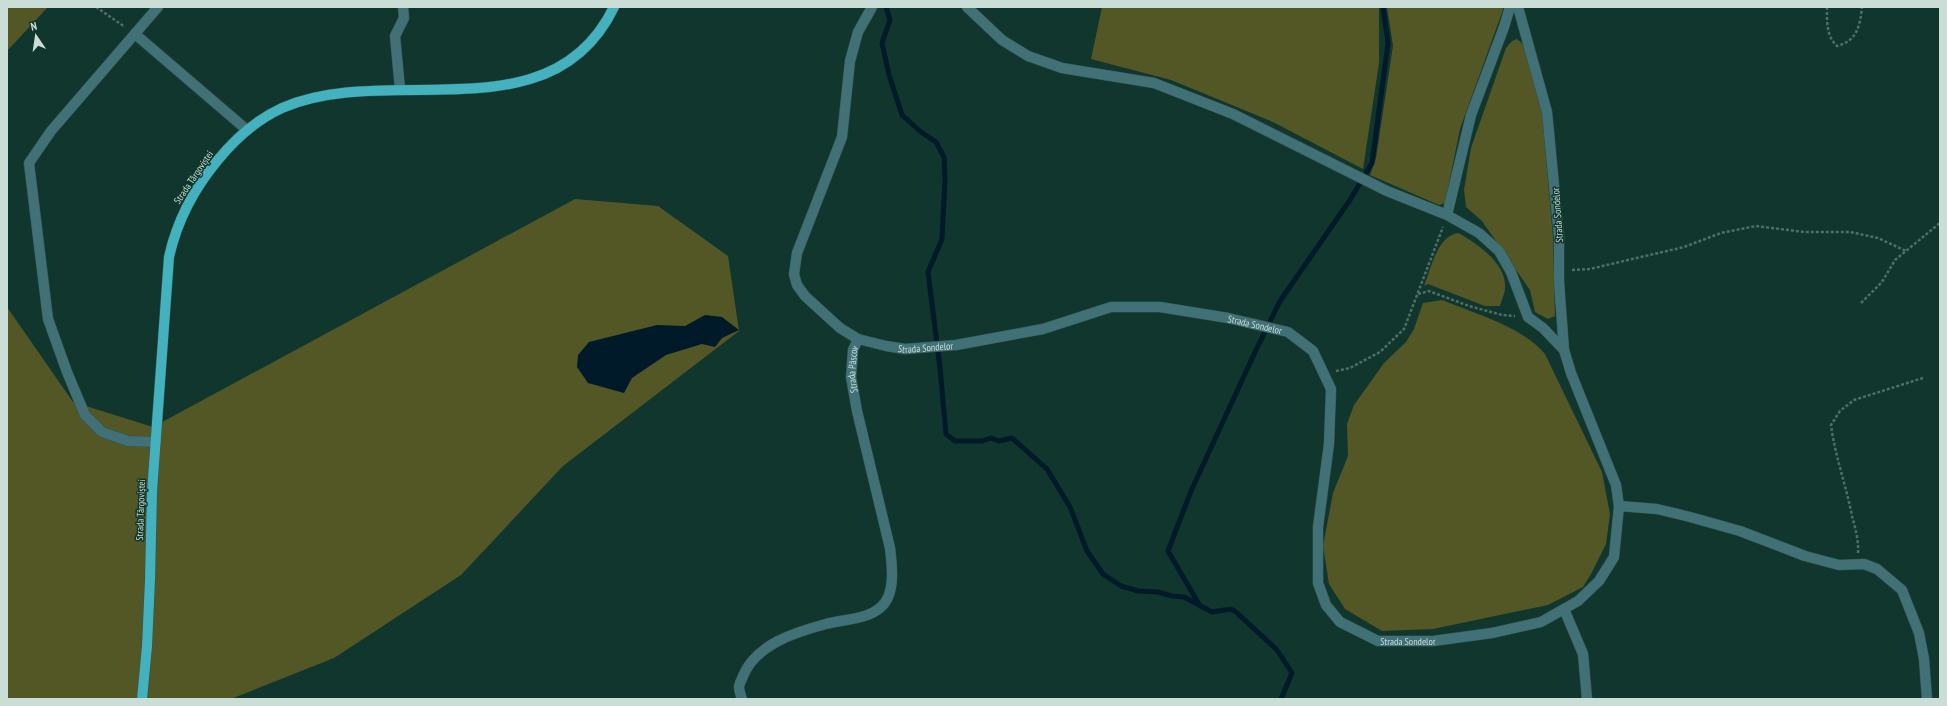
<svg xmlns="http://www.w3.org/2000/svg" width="1947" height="706" font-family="'PT Sans Narrow',sans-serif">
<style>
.green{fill:#535726}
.water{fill:#001a29}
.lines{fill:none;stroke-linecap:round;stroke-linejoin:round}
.stream{stroke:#001a29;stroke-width:5}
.minor-casing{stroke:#32544c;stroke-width:11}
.major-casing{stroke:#32544c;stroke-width:11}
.path{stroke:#4f6e66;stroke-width:2.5;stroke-dasharray:3 2;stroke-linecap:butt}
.minor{stroke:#417077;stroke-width:10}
.major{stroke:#44b1be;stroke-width:10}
.labels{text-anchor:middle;stroke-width:3;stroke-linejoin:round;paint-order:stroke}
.street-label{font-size:10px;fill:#caddd7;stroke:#11362d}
</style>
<rect width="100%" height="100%" fill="#11362d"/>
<path class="green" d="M 7,7 L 48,7 L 7,51 Z
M 1102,7 L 1379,7 L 1379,63 L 1363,169 L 1273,122 L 1171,80 L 1091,59 Z
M 1387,7 L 1504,7 L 1460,129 L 1445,203 L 1439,205 L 1370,175 L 1376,158 L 1393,46 Z
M 1517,39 L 1524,45 L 1542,111 L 1553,238 L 1555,316 L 1548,319 L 1535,312 L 1530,290 L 1482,221 L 1466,207 L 1464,190 L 1471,148 L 1506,48 L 1512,41 Z
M 575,199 L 658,206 L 728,256 L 739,331 L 563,466 L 461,575 L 334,658 L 231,699 L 7,699 L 7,307 L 73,402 L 153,427 Z
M 1458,233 C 1477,243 1507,264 1505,288 C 1505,294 1501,301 1500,306 L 1485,306 L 1428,284 L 1424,286 C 1431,269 1437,236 1458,233 Z
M 1442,300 C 1476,314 1521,326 1545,354 L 1602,472 L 1610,514 L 1606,544 L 1591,574 L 1583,587 L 1548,605 L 1433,629 L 1382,631 L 1345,609 L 1329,584 L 1323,546 L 1333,493 L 1348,456 L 1347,424 L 1354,405 L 1384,363 L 1406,342 L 1414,329 L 1423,303 Z"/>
<path class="water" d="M 705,315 L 722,317 L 739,330 L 722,338 L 715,347 L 702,344 L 666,355 L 632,378 L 624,393 L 588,383 L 577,367 L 578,355 L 589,342 L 657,325 L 685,326 Z"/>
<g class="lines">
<path class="stream" d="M 886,7 L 890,20 L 882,43 L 889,75 L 902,115 L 921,132 L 936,142 L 944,157 L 945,179 L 942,239 L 928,272 L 940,368 L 946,434 L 955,441 L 982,441 L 991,438 L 999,441 L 1012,438 L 1047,469 L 1070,507 L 1087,551 L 1103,574 L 1121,586 L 1138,591 L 1158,592 L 1172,596 L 1184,597 L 1212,612 L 1231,609 L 1236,612 L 1277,650 L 1292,673 L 1281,699
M 1200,606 L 1168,551 L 1191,491 L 1256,350 L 1280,301 L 1350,200 L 1372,163 L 1388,43 L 1383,7"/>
<defs>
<g id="minor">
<path id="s1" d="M 872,7 L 858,32 L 850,61 L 842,137 L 797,253 L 794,274 L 797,285 L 805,296 L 840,328 L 858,339 L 886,346 L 905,349 L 956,345 L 1043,329 L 1111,307 L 1160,307 L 1228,318 L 1288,332 L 1313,351 L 1331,389 L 1329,444 L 1318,527 L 1318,583 L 1326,605 L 1340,622 L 1378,641 L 1433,641 L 1492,633 L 1541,622 L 1578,601 L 1599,581 L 1614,557 L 1619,506 L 1616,485 L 1571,373 L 1564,350 L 1559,282 L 1559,237 L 1547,112 L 1518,7"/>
<path d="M 967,7 L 1002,40 L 1028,56 L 1062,68 L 1154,83 L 1233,114 L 1387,191 L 1447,215 L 1479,233 L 1499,251 L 1511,272 L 1528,317 L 1543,328 L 1564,350"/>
<path d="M 135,34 L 247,130"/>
<path d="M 400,89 L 395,36 L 404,18 L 403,7"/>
<path d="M 1447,215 L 1471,115 L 1504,27 L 1510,7"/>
<path d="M 156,442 L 128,441 L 102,432 L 85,415 L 67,372 L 48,319 L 29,163 L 51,131 L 158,7"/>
<path d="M 1619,506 L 1657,509 L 1690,517 L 1740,531 L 1805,556 L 1839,565 L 1864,564 L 1877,569 L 1902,590 L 1919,633 L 1924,659 L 1927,699"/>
<path d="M 1564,609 L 1583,654 L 1587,699"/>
<path id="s2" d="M 742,699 C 741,696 739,691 739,687 C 739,684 742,679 743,676 C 756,644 796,632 826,624 C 843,619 867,620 881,607 C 896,594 892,565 890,548 L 857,411 L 851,377 L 853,350 L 858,339"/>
</g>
<path id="major" d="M 142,699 L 147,646 L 150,580 L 152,492 L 169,257 C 177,221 193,190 217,161 C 234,140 256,120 282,108 C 388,61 551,138 614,7"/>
</defs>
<use href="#minor" class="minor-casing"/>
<use href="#major" class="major-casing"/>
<path class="path" d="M 96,7 L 125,27
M 1827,7 C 1827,21 1826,36 1837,46 C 1857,41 1860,26 1862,7
M 1572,270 L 1590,269 L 1628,260 L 1684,247 L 1721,233 L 1756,226 L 1804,232 L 1850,232 L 1878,238 L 1906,251
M 1418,294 L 1429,291 L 1469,306 L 1502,315 L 1515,316
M 1861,303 L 1882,282 L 1895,260 L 1940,223
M 1336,371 L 1350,368 L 1380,352 L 1404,329 L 1443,227
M 1858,553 C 1859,541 1855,527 1852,516 C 1846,485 1835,456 1831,425 L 1840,411 L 1854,400 L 1923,378"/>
<use href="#minor" class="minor"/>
<use href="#major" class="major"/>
</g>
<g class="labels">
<g class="street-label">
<text transform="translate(193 177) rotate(-56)" y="4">Strada Târgoviștei</text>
<text transform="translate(1557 215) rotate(-94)" y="4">Strada Sondelor</text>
<text dy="4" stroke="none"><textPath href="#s1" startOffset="779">Strada Sondelor</textPath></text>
<text dy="4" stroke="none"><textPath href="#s1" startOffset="443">Strada Sondelor</textPath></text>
<text dy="4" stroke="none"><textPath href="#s2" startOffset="429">Strada Pâscov</textPath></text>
<text transform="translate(140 510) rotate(-88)" y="4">Strada Târgoviștei</text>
<text dy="4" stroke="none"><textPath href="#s1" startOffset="1199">Strada Sondelor</textPath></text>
</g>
</g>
<rect width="1947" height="706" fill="none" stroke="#caddd7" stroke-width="16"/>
<g transform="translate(36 36) rotate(347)" stroke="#11362d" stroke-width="3" paint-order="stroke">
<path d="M0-3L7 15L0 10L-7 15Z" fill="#caddd7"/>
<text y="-6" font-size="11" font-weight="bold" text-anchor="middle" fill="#caddd7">N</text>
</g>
</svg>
